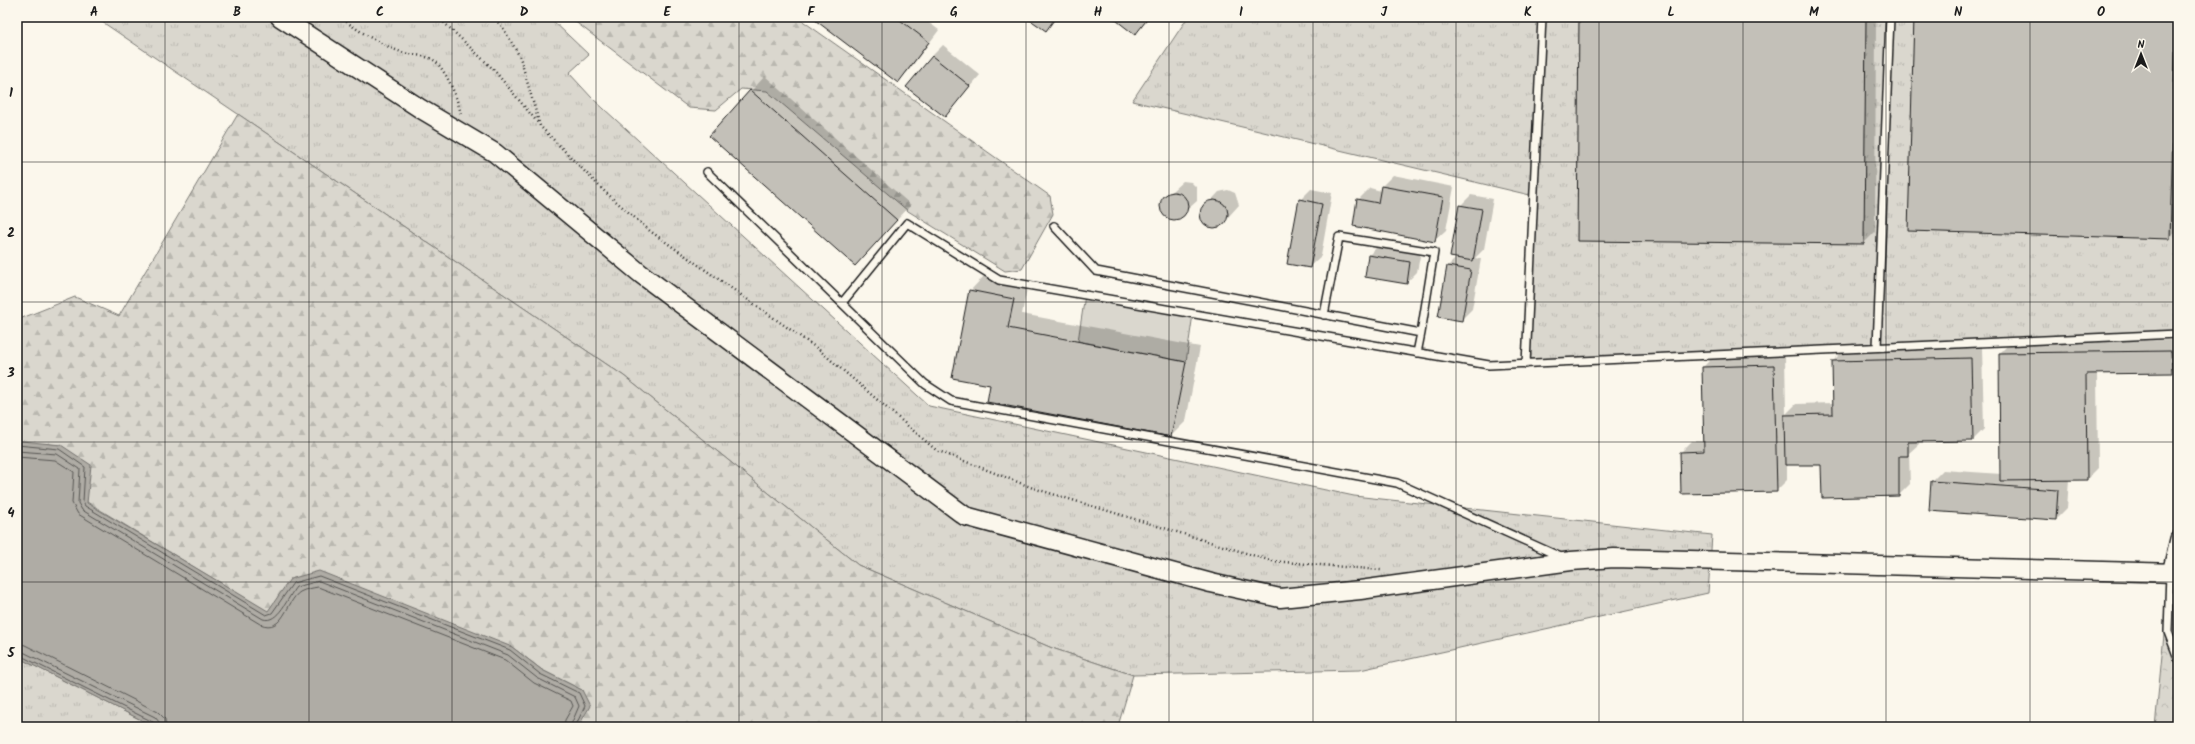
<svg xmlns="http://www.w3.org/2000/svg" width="2195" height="744" font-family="Kalam,sans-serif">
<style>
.grass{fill:url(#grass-tufts);stroke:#7b7a75}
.forest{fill:url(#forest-firs);stroke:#7b7a75}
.park{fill:url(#park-crowns);stroke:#7b7a75}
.garden{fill:#dad7ce;stroke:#7b7a75}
.water{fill:#afaca5;stroke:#74726e}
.shadow{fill:#0003}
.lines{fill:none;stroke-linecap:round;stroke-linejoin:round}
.shore{stroke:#575653;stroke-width:1}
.building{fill:#c3c0b8;stroke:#1c1c1c}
.service-casing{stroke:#1c1c1c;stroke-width:10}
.minor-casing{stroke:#1c1c1c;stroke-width:18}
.tertiary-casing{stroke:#1c1c1c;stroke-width:21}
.path{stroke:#1c1c1c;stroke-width:2.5;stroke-dasharray:1 3;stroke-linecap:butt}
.service{stroke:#fbf7ec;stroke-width:7}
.minor{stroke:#fbf7ec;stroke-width:15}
.tertiary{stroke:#fbf7ec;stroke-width:18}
.grid{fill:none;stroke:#1c1c1c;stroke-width:1;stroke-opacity:0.55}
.neatline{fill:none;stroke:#1c1c1c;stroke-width:1.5}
.grid-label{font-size:13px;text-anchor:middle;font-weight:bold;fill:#1c1c1c}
</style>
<defs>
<pattern id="grass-tufts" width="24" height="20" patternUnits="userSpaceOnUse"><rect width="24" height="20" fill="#dad7ce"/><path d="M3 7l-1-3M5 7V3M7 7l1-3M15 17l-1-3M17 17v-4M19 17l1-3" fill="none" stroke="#bab8b0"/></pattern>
<pattern id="forest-firs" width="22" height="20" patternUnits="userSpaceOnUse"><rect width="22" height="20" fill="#dad7ce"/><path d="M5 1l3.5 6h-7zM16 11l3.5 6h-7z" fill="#bab8b0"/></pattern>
<pattern id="park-crowns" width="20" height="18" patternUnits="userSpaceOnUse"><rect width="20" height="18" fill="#dad7ce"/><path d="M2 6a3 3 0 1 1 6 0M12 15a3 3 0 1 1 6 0" fill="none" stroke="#bab8b0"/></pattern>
</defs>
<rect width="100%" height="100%" fill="#fbf7ec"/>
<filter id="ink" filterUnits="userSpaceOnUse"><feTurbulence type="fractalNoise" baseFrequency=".025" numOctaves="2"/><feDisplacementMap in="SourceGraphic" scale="8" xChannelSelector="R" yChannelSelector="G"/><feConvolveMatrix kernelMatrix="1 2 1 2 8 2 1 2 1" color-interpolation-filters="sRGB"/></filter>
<g filter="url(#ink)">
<path class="grass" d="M 95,17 L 549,17 L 589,55 L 569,73 L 592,98 L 929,406 L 1354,496 L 1712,535 L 1708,593 L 1360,670 L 1133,675 L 1052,648 L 858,565 L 624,376 Z
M 1188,17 L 2178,17 L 2178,334 L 1526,364 L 1534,196 L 1132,101 Z
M 17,657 L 155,727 L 17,727 Z"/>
<path class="forest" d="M 569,17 L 797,17 L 1050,196 L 1053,214 L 1022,269 L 1005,271 L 908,211 L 767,91 L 741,89 L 716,110 L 689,108 Z
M 238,114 L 624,376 L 858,565 L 1052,648 L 1133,675 L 1118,726 L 576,727 L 582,690 L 542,670 L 512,647 L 268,612 L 87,502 L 61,445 L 17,442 L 17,320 L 75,297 L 119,316 Z"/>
<path class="park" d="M 2178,572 L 2178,727 L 2155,727 L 2170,573 Z"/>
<path class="garden" d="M 1085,295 L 1193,314 L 1186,362 L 1078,341 Z"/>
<path class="water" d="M 22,441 L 61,445 L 91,465 L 87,503 L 268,611 L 290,579 L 319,571 L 512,647 L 542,670 L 582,690 L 590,706 L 578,727 L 155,727 L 17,657 L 17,442 Z"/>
<path class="shadow" d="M 812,17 L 921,17 L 939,30 L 909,70 L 898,82 Z
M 1113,17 L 1150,17 L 1135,34 Z
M 1580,17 L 1876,17 L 1875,232 L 1864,243 Z
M 1915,17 L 2178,17 L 2178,229 L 2169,238 Z
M 943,45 L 980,75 L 945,116 L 932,56 Z
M 765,76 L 911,205 L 855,265 L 710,136 Z
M 1393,175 L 1454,187 L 1446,230 L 1434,241 L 1358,200 L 1370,188 L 1381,191 L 1382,186 Z
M 1183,181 L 1191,182 L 1197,188 L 1197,201 L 1178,218 L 1170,218 L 1163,213 L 1161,201 Z
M 1311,189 L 1332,193 L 1321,256 L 1309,267 L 1300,200 Z
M 1228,190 L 1235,193 L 1239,205 L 1219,227 L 1211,227 L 1204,222 L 1202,210 L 1219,192 Z
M 1471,195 L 1493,199 L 1484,249 L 1475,258 L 1481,259 L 1472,309 L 1461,320 L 1448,266 L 1457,257 L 1460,206 Z
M 1380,244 L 1421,251 L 1417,272 L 1406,283 L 1369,255 Z
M 984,276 L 1028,284 L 1022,314 L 1200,347 L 1186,421 L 1171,436 L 991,384 L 970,291 Z
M 2178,340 L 2178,365 L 2171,372 L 2097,373 L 2098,468 L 2087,479 L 2069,480 L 2067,508 L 2056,519 L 1932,481 L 1943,470 L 2001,474 L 2000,353 L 2011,342 Z
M 1982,347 L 1984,429 L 1973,440 L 1919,441 L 1919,444 L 1909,453 L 1910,484 L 1899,495 L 1823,497 L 1822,464 L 1787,464 L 1787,480 L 1776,491 L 1682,493 L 1681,452 L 1692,441 L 1705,441 L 1703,367 L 1714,356 L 1785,355 L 1786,414 L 1796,404 L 1834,403 L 1833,361 L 1844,350 Z"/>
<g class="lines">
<path class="shore" d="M 17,445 L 59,449 L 85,467 L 83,502 L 85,506 L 266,615 L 272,613 L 293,583 L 319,576 L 510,650 L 540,674 L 579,693 L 585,706 L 575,727
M 17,451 L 57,454 L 80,469 L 78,503 L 82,510 L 263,619 C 278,624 288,597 296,587 L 319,581 L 508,655 L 537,678 L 575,697 L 579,706 L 570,727
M 17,457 L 55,460 L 74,472 L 72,503 L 78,514 L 260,624 C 284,634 286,601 300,592 C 305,589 313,588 318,587 L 505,660 L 534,683 L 571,701 L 573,706 L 565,720 L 564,727
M 17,643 L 25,645 L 158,712 L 165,719 L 166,727
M 17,649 L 155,717 L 159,722 L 160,727
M 17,654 L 153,722 L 155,727"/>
</g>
<path class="building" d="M 811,17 L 896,17 L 929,42 L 898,83 Z
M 1026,17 L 1056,17 L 1046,31 Z
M 1112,17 L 1149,17 L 1135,35 Z
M 1579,17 L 1866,17 L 1864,244 L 1577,241 Z
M 1914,17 L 2176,17 L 2170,239 L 1908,231 Z
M 932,56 L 970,86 L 945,117 L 906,87 Z
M 750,90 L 897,220 L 855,266 L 709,136 Z
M 1381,186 L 1443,197 L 1435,242 L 1353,226 L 1357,199 L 1378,203 Z
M1160 206a14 14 0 1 1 28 0a14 14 0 1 1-28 0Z
M 1299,199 L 1322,204 L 1310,268 L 1287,264 Z
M1200 214a14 14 0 1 1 28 0a14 14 0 1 1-28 0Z
M 1459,205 L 1482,209 L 1473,261 L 1450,257 Z
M 1368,255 L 1410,262 L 1407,284 L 1365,277 Z
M 1447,266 L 1471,270 L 1462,321 L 1438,317 Z
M 969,290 L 1014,299 L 1008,328 L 1186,362 L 1171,437 L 987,402 L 990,385 L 952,378 Z
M 2171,351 L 2172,373 L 2086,374 L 2087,480 L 2000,481 L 1999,353 Z
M 1971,358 L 1973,441 L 1908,442 L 1908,456 L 1899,456 L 1899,496 L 1822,498 L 1821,465 L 1785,465 L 1784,415 L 1833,414 L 1832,361 Z
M 1774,365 L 1777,492 L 1681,494 L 1680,452 L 1704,451 L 1702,367 Z
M 1931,481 L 2058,490 L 2056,520 L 1929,511 Z"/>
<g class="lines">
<defs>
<path id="service" d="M 707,172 L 925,384 L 951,401 L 1397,483 L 1563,558
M 1054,226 L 1096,271 L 1421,333 L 1417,353
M 842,303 L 907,223 L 999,280 L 1489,365 L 2178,334 L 2178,329
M 1324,315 L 1339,237 L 1434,252 L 1421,333
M 1877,347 L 1890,17
M 1526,364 L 1542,17
M 2170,573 L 2168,632 L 2178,658"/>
<path id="minor" d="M 2170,573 L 2178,539"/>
<path id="tertiary" d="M 280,17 L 421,109 L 495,153 L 641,274 L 965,516 L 1211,583 L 1280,598 L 1360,590 L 1571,561 L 1614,558 L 2178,573"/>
</defs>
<use href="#service" class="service-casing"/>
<use href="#minor" class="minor-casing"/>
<use href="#tertiary" class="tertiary-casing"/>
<path class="path" d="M 340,17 C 358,31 380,44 401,52 C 412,56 430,54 438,64 C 449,77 457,98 461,114
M 438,17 L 493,69 L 539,124
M 492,17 L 502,26 L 520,57 L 540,126 L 603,190 L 650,231 L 818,349 L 936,450 L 1033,488 L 1272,561 L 1381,570"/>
<use href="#service" class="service"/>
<use href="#minor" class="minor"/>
<use href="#tertiary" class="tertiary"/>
</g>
</g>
<path class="grid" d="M 165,17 L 165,727M 309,17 L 309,727M 452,17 L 452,727M 596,17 L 596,727M 739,17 L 739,727M 882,17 L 882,727M 1026,17 L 1026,727M 1169,17 L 1169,727M 1313,17 L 1313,727M 1456,17 L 1456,727M 1599,17 L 1599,727M 1743,17 L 1743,727M 1886,17 L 1886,727M 2030,17 L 2030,727M 17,162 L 2178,162M 17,302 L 2178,302M 17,442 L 2178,442M 17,582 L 2178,582"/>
<rect width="2195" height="744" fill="none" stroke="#fbf7ec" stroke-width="44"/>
<g transform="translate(2141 54)" stroke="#fbf7ec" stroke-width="3" paint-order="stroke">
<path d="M0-3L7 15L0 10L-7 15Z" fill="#1c1c1c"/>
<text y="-6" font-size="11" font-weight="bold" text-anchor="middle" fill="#1c1c1c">N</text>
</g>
<rect x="22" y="22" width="2151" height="700" class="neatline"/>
<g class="grid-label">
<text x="94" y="16">A</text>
<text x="237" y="16">B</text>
<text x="380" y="16">C</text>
<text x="524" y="16">D</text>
<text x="667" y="16">E</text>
<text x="811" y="16">F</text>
<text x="954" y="16">G</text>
<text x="1098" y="16">H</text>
<text x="1241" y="16">I</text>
<text x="1384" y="16">J</text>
<text x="1528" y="16">K</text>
<text x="1671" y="16">L</text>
<text x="1814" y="16">M</text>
<text x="1958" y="16">N</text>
<text x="2101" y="16">O</text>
<text x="11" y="97">1</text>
<text x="11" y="237">2</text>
<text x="11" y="377">3</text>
<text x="11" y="517">4</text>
<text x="11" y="657">5</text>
</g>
</svg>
